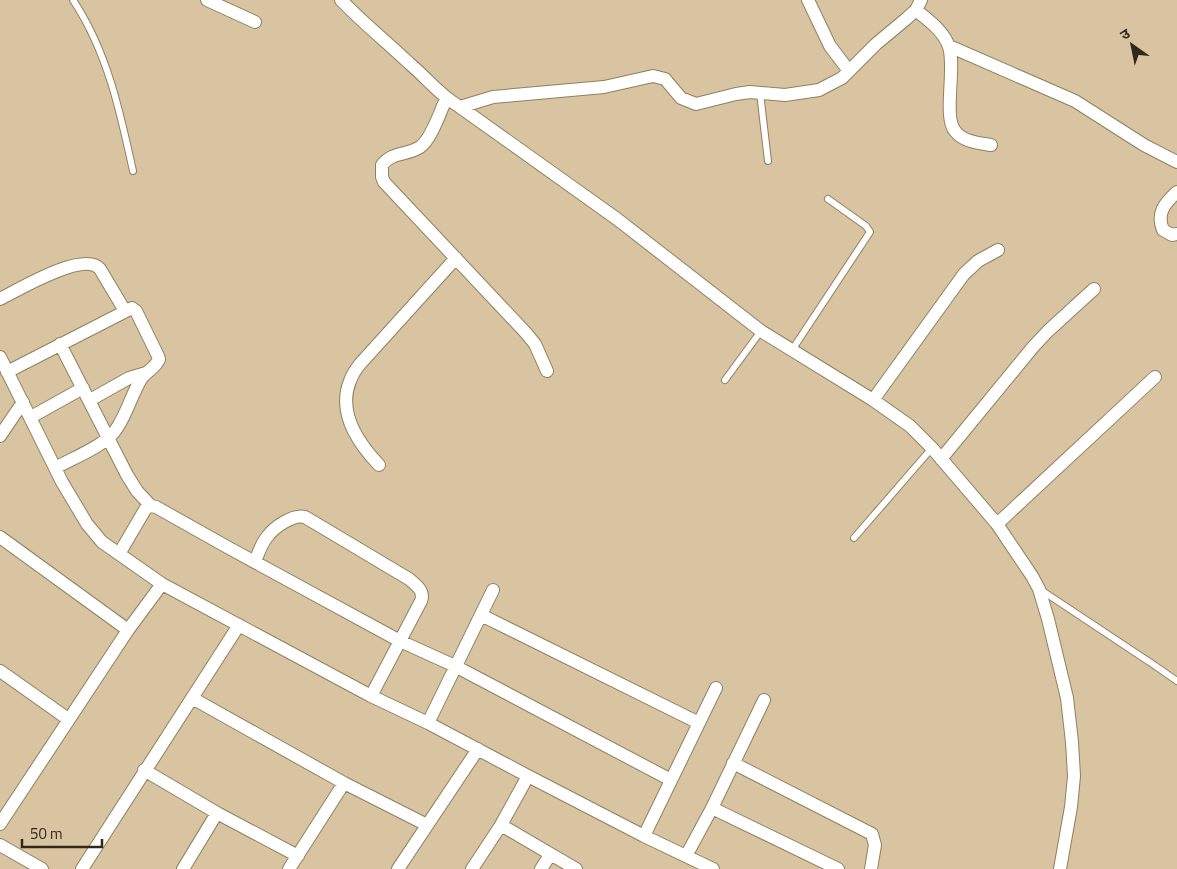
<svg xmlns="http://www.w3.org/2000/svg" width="1177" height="869" font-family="'Titillium Web','Noto Sans Devanagari',sans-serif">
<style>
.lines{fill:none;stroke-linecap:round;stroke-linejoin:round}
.service-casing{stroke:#927f5e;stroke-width:8}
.minor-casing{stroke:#927f5e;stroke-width:14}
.service{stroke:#fff;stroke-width:6}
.minor{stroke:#fff;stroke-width:12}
</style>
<rect width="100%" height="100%" fill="#d8c4a1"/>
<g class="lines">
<defs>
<path id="service" d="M 73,0 C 107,51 120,111 133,171
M 760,93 L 768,161
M 792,350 L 870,232 L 866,226 L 828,199
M 725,380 L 761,331
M 854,538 L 932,448
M 1041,590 L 1154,665 L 1177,681"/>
<path id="minor" d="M 207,0 L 255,22
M 341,0 C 363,23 387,42 410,64 C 428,79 439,95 460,107 L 617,219 L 761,331 L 873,400 L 910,426 L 932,448 L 997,524 L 1032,576 L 1039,589 L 1048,619 L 1067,698 L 1072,742 L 1074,776 L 1071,807 L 1060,869
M 808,0 L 830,46 L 849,71
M 916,10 C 928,20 944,31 949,47 C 956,68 943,117 955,131 C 963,142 979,143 991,145
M 949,46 L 1075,101 L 1144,145 L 1177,162
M 446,99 C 440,112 431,140 420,147 C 406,156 393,151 382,165 L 382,177 L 384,182 L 526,333 L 535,344 L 547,371
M 460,107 L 493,97 L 604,87 L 653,76 L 665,79 L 681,98 L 696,104 L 736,94 L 750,92 L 785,95 L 819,90 L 842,78 L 876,44 L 906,19 L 916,10 L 921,0
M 1177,192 C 1165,203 1156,213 1163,230 L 1172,235 L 1177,234
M 0,299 C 18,290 84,250 100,269 L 125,311
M 60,344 L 127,475 L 137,491 L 151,506
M 0,357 L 62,482 L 87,524 L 102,542 L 162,584 L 371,696 L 428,723 L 528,776 L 644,836 L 713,869
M 7,372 L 132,308 L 136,311 L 158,356 L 159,359 C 156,368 146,371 141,379 C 132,394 127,413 117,428 C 107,445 73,458 55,468
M 90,400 L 129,378 L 146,373
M 873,400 L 964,274 L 978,261 L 998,250
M 31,417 L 83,388
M 0,436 L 23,402
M 941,459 L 1033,347 L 1048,331 L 1094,289
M 379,465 C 358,443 337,413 350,381 C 352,375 356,369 360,364 L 456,258
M 997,524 L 1155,377
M 0,537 L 128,630
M 119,554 L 146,508 L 151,506 L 156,507 L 229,548 L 400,641 L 455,666 L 671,780
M 255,562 C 258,554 261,544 267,537 C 274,527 293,514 305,517 L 409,579 C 416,585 425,591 421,601 L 371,696
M 481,615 L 699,723
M 0,671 L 68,719
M 192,698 L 344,783 L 427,825
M 428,723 L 493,590
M 733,763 L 872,834 L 875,845 L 871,869
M 144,770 L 217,813 L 298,856
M 712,808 L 838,869
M 0,824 L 128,630 L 162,584
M 501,825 L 576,869
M 644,836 L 716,688
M 0,845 L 42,869
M 686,856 L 712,808 L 764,700
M 82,869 L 239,625
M 183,869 L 217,813
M 289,869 L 344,783
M 398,869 L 478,749
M 472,869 L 501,825 L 528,776
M 541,869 L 550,855"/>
</defs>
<use href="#service" class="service-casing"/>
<use href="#minor" class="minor-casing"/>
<use href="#service" class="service"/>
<use href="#minor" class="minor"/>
</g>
<g transform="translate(1132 45) rotate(327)" stroke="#d8c4a1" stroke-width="4" paint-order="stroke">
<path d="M0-4L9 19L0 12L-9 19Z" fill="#30281b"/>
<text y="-8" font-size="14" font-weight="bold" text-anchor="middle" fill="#30281b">उ</text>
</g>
<path d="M22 839v8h80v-8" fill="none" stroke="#30281b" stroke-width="2.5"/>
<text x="30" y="839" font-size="15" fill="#30281b" stroke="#d8c4a1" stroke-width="4" paint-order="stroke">50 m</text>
</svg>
